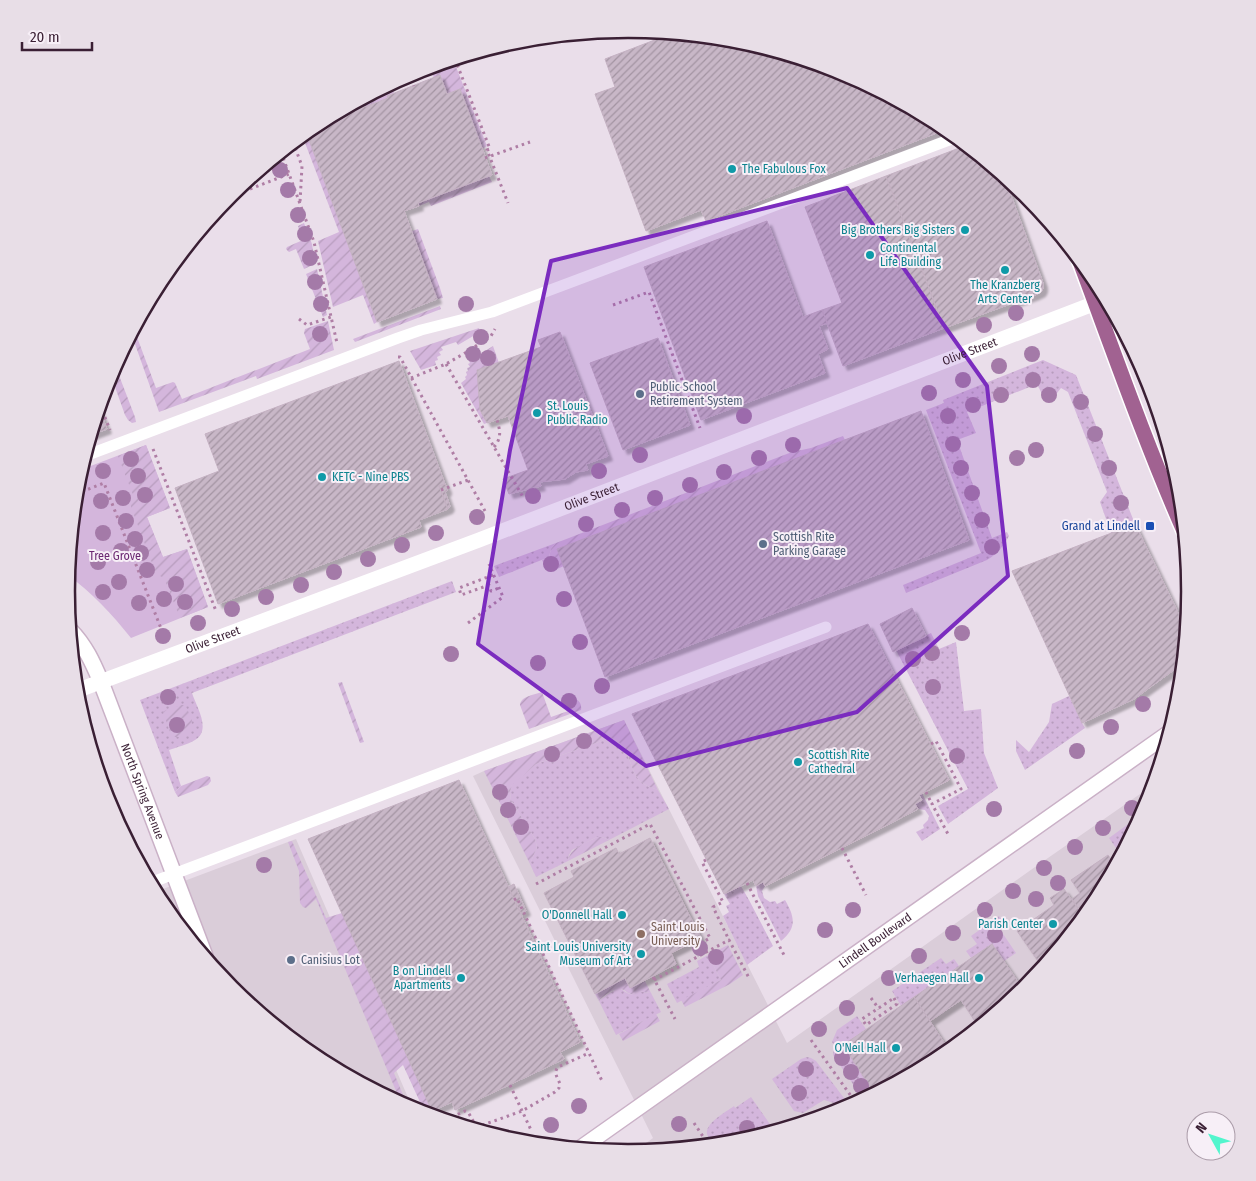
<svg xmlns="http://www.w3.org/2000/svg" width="1256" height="1181" font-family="'Fira Sans Condensed',sans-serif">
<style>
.built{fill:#dacdd9}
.grass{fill:url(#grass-dots)}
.park{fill:#d4b6dc}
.garden{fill:url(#garden-furrows)}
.building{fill:url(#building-hatch);stroke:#c4b1c2;filter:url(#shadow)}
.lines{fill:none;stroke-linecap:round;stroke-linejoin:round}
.secondary-casing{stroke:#cab1c7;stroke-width:18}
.primary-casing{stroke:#fff;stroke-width:18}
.path{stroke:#af7ea5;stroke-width:3;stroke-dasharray:2.5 4;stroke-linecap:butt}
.lane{stroke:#fff;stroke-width:11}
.street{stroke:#fff;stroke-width:15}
.secondary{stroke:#fff;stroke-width:15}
.primary{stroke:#a16291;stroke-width:15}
.tree{fill:#a47aa8}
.marked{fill:#7b2cbf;fill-opacity:0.2;stroke:#7b2cbf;stroke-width:4;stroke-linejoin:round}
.culture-dot{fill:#0f9aa8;stroke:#f7eff7;stroke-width:2}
.service-dot{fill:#5c6f8a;stroke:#f7eff7;stroke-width:2}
.transit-dot{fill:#1a4fb4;stroke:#f7eff7;stroke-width:2}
.education-dot{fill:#8d6e63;stroke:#f7eff7;stroke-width:2}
.labels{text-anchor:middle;stroke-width:4;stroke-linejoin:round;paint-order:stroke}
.culture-label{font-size:12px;fill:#0d838f;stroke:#f7eff7;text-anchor:end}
.street-label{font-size:12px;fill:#3a1f34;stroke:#f7eff7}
.service-label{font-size:12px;fill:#4e5e75;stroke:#f7eff7;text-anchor:start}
.transit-label{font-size:12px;fill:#164399;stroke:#f7eff7;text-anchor:end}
.park-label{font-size:12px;fill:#6b2972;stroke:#f7eff7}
.education-label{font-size:12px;fill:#785e54;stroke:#f7eff7;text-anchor:start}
.rim{fill:none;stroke:#3a1f34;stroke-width:2.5}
</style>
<defs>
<pattern id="grass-dots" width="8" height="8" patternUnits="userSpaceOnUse" patternTransform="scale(1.25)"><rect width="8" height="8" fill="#d4b6dc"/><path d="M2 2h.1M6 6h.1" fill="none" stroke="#b79cbd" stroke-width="1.8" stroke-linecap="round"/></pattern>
<pattern id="garden-furrows" width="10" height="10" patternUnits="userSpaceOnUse" patternTransform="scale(1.25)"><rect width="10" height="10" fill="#d4b6dc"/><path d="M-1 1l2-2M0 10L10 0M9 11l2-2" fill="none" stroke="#b79cbd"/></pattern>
<pattern id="building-hatch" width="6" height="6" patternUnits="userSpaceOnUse" patternTransform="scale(1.25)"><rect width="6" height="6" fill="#c8b7c7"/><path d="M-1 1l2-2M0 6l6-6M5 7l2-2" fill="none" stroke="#a394a2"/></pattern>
<filter id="shadow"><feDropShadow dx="4.5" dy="4.5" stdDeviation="1" flood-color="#0004"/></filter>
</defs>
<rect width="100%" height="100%" fill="#eadeea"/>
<path class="built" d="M 624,720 L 787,1043 L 1035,867 L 1153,785 L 1147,806 L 1095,903 L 1025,988 L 940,1058 L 843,1110 L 737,1142 L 634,1152 L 653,1138 L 473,776 L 484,771 Z
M 296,839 L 413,1109 L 316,1057 L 231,988 L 161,902 L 155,892 Z"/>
<path class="grass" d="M 1043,360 L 1076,375 L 1135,524 L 1111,533 L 1100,502 L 1107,492 L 1068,392 L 1061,388 L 1050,402 L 1046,402 L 1037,384 L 967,412 L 976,433 L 957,440 L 992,538 L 1007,532 L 1009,536 C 1003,547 997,554 987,560 L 906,593 L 903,585 L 981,553 L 926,410 L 944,403 L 943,400 Z
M 556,543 L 551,549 L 549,557 L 499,577 L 494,566 Z
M 452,581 L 456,592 L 192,693 C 196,706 212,730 195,740 C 187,745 177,747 169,750 L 181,786 L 175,792 L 140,700 Z
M 931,633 L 939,649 L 956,642 L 964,711 L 981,709 L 984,753 L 998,788 L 948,824 L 938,806 L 968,789 L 896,650 Z
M 1069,696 L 1082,723 L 1085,728 L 1025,770 L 1016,751 L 1016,740 L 1029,752 L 1049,722 L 1052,704 Z
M 610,738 C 633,744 627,774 644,784 C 648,787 654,788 658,790 L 669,809 L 609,840 L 602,837 L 597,837 L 572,850 L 569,855 L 568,861 L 536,877 L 530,864 L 537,847 L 535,839 L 511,800 L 510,792 L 512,784 L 536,764 Z
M 922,793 L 940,829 L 922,841 L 916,832 L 924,828 L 923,825 L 928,820 L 929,816 L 925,810 L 918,809 L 915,804 L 922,800 L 919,795 Z
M 1142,814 L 1121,855 L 1109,838 Z
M 763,882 L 765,886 L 762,891 L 764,898 L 770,902 L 775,901 L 777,904 L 785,900 C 795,917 797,928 781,941 L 758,896 L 756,886 Z
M 741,886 L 749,900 L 773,946 L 747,965 L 723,916 L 729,912 L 726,906 L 730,904 L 724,894 Z
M 999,916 L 1004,923 L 1001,931 L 1016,953 L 1004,961 L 992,944 L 971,958 L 966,951 L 977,944 L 971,936 Z
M 708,955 L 721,980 L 677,1003 L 667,984 L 699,967 L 697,961 Z
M 941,958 L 946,964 L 954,959 L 959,966 L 901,1006 L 892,991 Z
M 618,988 C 623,989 625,993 630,994 C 634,995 634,993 638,992 C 643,991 647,993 651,993 L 661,1012 L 616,1035 L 599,1001 L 608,994 Z
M 857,1016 L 866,1029 L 843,1045 L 874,1093 L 863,1099 L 833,1055 L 834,1045 L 832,1042 L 837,1030 Z
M 807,1057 L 811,1058 L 816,1061 L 850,1106 L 847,1107 L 824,1100 L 819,1103 L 803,1113 L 794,1111 L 772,1079 L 801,1059 Z
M 751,1097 L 774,1130 L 737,1142 L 713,1144 C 711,1141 708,1137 707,1134 C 705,1123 726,1112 734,1106 L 735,1108 Z"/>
<path class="park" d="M 146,445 L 170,508 L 147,517 L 163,557 L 187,549 L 208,607 L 131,638 C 112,614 92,593 68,575 L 77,481 L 80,470 Z"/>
<path class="garden" d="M 453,59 L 487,146 L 482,149 L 460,89 L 447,94 L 440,76 L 434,78 L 429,67 Z
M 390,84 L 394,93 L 387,96 L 388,98 L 365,107 L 362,99 Z
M 306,132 L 377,322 L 374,324 L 363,295 L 333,307 L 318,241 L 339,232 L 302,135 Z
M 489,176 L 492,182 L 431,206 L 429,202 L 419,206 L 418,203 Z
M 304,223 L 312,244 L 315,264 L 304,269 L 296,249 L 289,252 L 286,249 L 287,247 L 303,240 L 298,226 Z
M 418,229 L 440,288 L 443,298 L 437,299 L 412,231 Z
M 317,269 L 327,315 L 323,317 L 306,274 Z
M 440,306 L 441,309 L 355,342 L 353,339 Z
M 328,321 L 334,350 L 257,379 L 256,376 L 159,412 L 135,344 L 123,349 L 134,329 L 156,388 L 173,382 L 175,383 L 182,399 L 310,349 L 304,333 L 305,329 Z
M 479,328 L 480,332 L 458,345 L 456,342 L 441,347 L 443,350 L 439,352 L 441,355 L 437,357 L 438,360 L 435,361 L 436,365 L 421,370 L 410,351 Z
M 493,346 L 499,363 L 480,410 L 487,423 L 484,424 L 461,383 L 466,379 L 465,377 L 467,375 L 466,372 L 468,371 L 467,368 L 470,367 L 468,364 L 470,363 L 469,361 Z
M 115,365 L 135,417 L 136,422 L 132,423 L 128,420 L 125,415 L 110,373 Z
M 843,436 L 845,440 L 557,549 L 564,566 L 550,572 L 547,571 L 542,560 L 549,557 L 551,549 L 556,543 L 792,452 L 811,448 Z
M 146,445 L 170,508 L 147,517 L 163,557 L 187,549 L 208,607 L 180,618 L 164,578 L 158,575 L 155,571 L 131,507 L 131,504 L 135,500 L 118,456 Z
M 342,682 L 364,742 L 360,743 L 338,683 Z
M 542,692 L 551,717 L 571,710 L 561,701 L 562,698 C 571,695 583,699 581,710 L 529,729 L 520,705 C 521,696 534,695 542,692 Z
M 181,705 L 185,705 L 192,719 L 191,730 C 186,735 177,740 171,735 L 163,712 L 166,710 Z
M 624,720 L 658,790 C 654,788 648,787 644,784 C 627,774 633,744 610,738 L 536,764 L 512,785 L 510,792 L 511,800 L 535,839 L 537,847 L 530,864 L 484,771 Z
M 207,776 L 210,777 L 211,781 L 208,785 L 178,797 L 175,792 L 181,786 Z
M 597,837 L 602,837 L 609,840 L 568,861 C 570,847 585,844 597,837 Z
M 292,841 L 326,918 L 342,913 L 432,1111 L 425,1113 L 403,1065 L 394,1073 L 408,1107 L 401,1103 L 316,899 L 306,908 L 303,907 L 300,903 L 299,871 L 288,842 Z
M 728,945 L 743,975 L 730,984 L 685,1007 L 681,1000 L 721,980 L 708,955 Z
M 625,978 L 630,988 L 645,981 L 651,993 C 647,993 643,991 639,992 C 635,993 635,994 631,994 C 627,993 627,992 624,990 C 616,986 604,995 599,1001 L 595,994 Z
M 656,1014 L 660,1021 L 623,1041 L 619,1034 Z"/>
<path class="building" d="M 673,33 L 738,40 L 843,72 L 940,124 L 947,129 L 706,221 L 701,210 L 646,231 L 595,94 L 615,87 L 605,59 Z
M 440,75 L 447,94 L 460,89 L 492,175 L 418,203 L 419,206 L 404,211 L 437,299 L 377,322 L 306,132 L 316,123 L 362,99 L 365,107 L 388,98 L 387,96 Z
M 967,145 L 1004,176 L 1043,283 L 1043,288 L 1041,292 L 1035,295 L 944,328 L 886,176 Z
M 886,176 L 944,328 L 843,366 L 822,310 L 842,303 L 805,207 Z
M 767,221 L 803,317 L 822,310 L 827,323 L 819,326 L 828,349 L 818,354 L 825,373 L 701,420 L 644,267 Z
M 560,332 L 608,456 L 586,464 L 588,470 L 576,472 L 565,479 L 539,482 L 541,486 L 509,494 L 503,479 L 528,470 L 508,416 L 487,423 L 480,410 L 477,370 L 541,347 L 538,340 Z
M 658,338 L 690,425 L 623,450 L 590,363 Z
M 399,361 L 445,484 L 439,486 L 448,509 L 419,520 L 421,527 L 218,604 L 175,488 L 219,471 L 205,434 Z
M 99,409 L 107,429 L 91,435 Z
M 921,411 L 969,540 L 605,677 L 557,549 Z
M 445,484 L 447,488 L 447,491 L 445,492 L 450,506 L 448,509 L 439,486 Z
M 1135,524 L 1186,629 L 1182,664 L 1134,699 L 1082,723 L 1012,571 Z
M 912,608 L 926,636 L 893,652 L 880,624 Z
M 868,624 L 949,780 L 919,795 L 922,800 L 915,804 L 918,809 L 889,824 L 765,886 L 763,882 L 756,886 L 753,880 L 724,894 L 632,714 Z
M 459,780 L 580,1042 L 560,1052 L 564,1059 L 477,1100 L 455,1110 L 452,1102 L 432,1111 L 308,839 Z
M 650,838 L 701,938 L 671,953 L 676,964 L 630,988 L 625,978 L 595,994 L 544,893 L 574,877 L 571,871 L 616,848 L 619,854 Z
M 1108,855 L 1115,865 L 1095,903 L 1084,917 L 1072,899 L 1080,893 L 1071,880 Z
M 514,884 L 526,911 L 521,914 L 508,887 Z
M 1064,889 L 1084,917 L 1042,967 L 1017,931 L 1054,905 L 1050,898 Z
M 992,944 L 1023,989 L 978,1026 L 961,1000 L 930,1021 L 914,997 Z
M 914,997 L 949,1050 L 940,1058 L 874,1093 L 843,1045 Z"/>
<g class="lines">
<defs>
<g id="secondary">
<path id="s2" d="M 70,630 C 85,645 93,663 101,682 L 205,956"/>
<path id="s3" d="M 581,1148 L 1169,733"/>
</g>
<path id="primary" d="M 1079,259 C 1113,350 1145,442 1184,531"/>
</defs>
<use href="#secondary" class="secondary-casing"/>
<use href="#primary" class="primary-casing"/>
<path class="path" d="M 455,59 L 490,149 L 487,150 L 508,203
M 410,73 L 414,86
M 293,142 L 302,166 L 300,202
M 281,152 L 314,242 L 337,343
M 485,158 L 530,142
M 250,189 L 289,174
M 613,305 L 649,292 L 700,428
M 299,319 L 307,325 L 331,317
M 398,357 L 400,357 L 485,511
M 446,364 L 523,497
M 411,378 L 446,364 L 465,353 L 491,336 L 495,329
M 100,405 L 110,430
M 494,447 C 502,438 500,430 497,420
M 153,449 L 216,611
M 441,490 L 468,480
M 76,494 L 104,483 L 162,631
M 493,575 L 459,588 L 461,595 L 489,585 L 491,591 L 499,588
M 468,623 L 503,597 L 489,564
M 931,744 L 936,741 L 961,789 L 932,804 L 949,836
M 926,792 L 932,804
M 842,848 L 866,895
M 706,860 L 702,862 L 723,902 L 713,907 L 729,940
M 747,883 L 784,955
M 536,884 L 650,824 L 710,938 L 694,947 L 699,956
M 514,900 L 517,898 L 602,1081
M 653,977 L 675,1019
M 654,980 L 729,940 L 749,978
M 871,998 L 879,1009
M 894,998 L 897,1004 L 866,1025 L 862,1019 Z
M 811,1040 L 856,1103
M 510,1085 L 531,1130
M 446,1120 L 465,1111 L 468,1112 C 472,1118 473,1124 480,1126 L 522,1111 L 555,1092 L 559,1088 L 560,1084 C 558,1078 553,1073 558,1067 L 589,1053
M 694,1123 L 708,1144"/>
<path class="lane" d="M 85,456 L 398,338 L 421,330 L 492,312 L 957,137
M 150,883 L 826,627"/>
<path class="street" id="s1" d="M 76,691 L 479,540 L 1106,299"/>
<use href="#secondary" class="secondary"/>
<use href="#primary" class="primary"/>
</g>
<g class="tree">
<circle cx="280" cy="170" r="8"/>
<circle cx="288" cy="190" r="8"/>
<circle cx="298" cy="215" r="8"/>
<circle cx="305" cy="234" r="8"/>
<circle cx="310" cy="258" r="8"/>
<circle cx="315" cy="282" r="8"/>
<circle cx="321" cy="304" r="8"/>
<circle cx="466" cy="304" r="8"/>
<circle cx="1016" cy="313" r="8"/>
<circle cx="984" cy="325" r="8"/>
<circle cx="320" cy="334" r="8"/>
<circle cx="481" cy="337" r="8"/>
<circle cx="473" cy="354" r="8"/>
<circle cx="1032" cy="354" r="8"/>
<circle cx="488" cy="358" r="8"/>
<circle cx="999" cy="366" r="8"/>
<circle cx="963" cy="380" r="8"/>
<circle cx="1033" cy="380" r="8"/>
<circle cx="929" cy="393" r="8"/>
<circle cx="1001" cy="395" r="8"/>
<circle cx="1049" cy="395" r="8"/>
<circle cx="1081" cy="402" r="8"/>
<circle cx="973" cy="405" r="8"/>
<circle cx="744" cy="416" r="8"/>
<circle cx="948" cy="416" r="8"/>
<circle cx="1095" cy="434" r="8"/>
<circle cx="953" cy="444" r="8"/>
<circle cx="793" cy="445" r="8"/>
<circle cx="1036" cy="450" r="8"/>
<circle cx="640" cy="455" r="8"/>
<circle cx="759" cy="458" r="8"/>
<circle cx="1017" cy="458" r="8"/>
<circle cx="131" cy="459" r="8"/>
<circle cx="961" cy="468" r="8"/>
<circle cx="1109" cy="468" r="8"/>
<circle cx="103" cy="471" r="8"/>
<circle cx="599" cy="471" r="8"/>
<circle cx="724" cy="472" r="8"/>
<circle cx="138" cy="476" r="8"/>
<circle cx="690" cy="485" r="8"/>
<circle cx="972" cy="493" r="8"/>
<circle cx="145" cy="495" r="8"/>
<circle cx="533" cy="496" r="8"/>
<circle cx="123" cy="498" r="8"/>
<circle cx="655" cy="498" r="8"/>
<circle cx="101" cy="501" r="8"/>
<circle cx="1121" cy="503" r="8"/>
<circle cx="622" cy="510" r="8"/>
<circle cx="477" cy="517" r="8"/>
<circle cx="982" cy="520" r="8"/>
<circle cx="126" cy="521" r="8"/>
<circle cx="586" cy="524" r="8"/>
<circle cx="103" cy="533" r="8"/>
<circle cx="436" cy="533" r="8"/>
<circle cx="135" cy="539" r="8"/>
<circle cx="402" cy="545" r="8"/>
<circle cx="992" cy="547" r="8"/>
<circle cx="121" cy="551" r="8"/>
<circle cx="141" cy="553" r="8"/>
<circle cx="368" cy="559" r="8"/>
<circle cx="98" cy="562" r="8"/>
<circle cx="551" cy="564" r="8"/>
<circle cx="147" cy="570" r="8"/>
<circle cx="334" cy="572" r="8"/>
<circle cx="119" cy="582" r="8"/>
<circle cx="176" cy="584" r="8"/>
<circle cx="301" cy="585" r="8"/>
<circle cx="103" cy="592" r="8"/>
<circle cx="266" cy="597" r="8"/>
<circle cx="164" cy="599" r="8"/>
<circle cx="564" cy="599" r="8"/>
<circle cx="185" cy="602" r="8"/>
<circle cx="139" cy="603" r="8"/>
<circle cx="232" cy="609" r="8"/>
<circle cx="198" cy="623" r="8"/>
<circle cx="962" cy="633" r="8"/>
<circle cx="163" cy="636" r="8"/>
<circle cx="580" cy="642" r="8"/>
<circle cx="932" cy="653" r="8"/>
<circle cx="451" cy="654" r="8"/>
<circle cx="913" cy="659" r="8"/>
<circle cx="538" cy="663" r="8"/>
<circle cx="602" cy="686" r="8"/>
<circle cx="933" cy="687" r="8"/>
<circle cx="168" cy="697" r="8"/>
<circle cx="569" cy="701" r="8"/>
<circle cx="1143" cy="704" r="8"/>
<circle cx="177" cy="725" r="8"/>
<circle cx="1111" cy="727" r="8"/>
<circle cx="584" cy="741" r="8"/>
<circle cx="1077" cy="751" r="8"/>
<circle cx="552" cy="754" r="8"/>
<circle cx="957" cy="756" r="8"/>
<circle cx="500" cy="792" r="8"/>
<circle cx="1132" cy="808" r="8"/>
<circle cx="994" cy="809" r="8"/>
<circle cx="508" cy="810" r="8"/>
<circle cx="521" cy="827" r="8"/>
<circle cx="1103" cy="828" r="8"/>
<circle cx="1075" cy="847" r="8"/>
<circle cx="264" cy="865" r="8"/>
<circle cx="1044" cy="868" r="8"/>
<circle cx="1058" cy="883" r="8"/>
<circle cx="1013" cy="891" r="8"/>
<circle cx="1036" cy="899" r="8"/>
<circle cx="853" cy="910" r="8"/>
<circle cx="985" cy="910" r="8"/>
<circle cx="825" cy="930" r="8"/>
<circle cx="953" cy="933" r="8"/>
<circle cx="995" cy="935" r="8"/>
<circle cx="700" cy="948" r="8"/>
<circle cx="919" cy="956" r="8"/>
<circle cx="716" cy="957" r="8"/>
<circle cx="889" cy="978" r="8"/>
<circle cx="847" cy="1008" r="8"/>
<circle cx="819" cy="1029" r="8"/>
<circle cx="842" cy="1058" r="8"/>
<circle cx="806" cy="1069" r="8"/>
<circle cx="851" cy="1072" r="8"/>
<circle cx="861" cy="1086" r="8"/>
<circle cx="799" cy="1093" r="8"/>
<circle cx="579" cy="1106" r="8"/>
<circle cx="679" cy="1124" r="8"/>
<circle cx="551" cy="1125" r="8"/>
<circle cx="747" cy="1128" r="8"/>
</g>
<path class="marked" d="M 847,188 L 987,386 L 1008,576 L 857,712 L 646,766 L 478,644 L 510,450 L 551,261 Z"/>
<g class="culture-dot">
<circle cx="732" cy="169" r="5"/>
<circle cx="965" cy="230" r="5"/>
<circle cx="870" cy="255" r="5"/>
<circle cx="1005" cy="270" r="5"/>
<circle cx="537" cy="413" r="5"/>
<circle cx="322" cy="477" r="5"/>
<circle cx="798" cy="762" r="5"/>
<circle cx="622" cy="915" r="5"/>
<circle cx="1053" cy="924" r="5"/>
<circle cx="641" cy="954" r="5"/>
<circle cx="461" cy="978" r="5"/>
<circle cx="979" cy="978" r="5"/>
<circle cx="896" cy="1048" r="5"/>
</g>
<g class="service-dot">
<circle cx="640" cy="394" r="5"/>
<circle cx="763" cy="544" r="5"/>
<circle cx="291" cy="960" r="5"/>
</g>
<rect class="transit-dot" x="1145" y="521" width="10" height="10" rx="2.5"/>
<circle class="education-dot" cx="641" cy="934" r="5"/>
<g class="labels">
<g class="culture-label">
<text x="742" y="173" text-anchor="start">The Fabulous Fox</text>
<text x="955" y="234">Big Brothers Big Sisters</text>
<text x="880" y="252" text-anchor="start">Continental<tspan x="880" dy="14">Life Building</tspan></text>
<text x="1005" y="289" text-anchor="middle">The Kranzberg<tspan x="1005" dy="14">Arts Center</tspan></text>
<text x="547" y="410" text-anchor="start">St. Louis<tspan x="547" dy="14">Public Radio</tspan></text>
<text x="332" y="481" text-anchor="start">KETC - Nine PBS</text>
<text x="808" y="759" text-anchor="start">Scottish Rite<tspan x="808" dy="14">Cathedral</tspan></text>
<text x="612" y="919">O'Donnell Hall</text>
<text x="1043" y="928">Parish Center</text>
<text x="631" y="951">Saint Louis University<tspan x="631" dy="14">Museum of Art</tspan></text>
<text x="451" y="975">B on Lindell<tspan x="451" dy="14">Apartments</tspan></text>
<text x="969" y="982">Verhaegen Hall</text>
<text x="886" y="1052">O'Neil Hall</text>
</g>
<g class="street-label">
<text dy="4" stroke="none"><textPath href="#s1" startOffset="956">Olive Street</textPath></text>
<text dy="4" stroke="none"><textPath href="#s1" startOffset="551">Olive Street</textPath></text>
<text dy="4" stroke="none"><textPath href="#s1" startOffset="146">Olive Street</textPath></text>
<text dy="4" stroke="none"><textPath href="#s2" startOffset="178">North Spring Avenue</textPath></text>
<text dy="4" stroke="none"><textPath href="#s3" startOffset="360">Lindell Boulevard</textPath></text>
</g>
<g class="service-label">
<text x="650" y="391">Public School<tspan x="650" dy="14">Retirement System</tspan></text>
<text x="773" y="541">Scottish Rite<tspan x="773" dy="14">Parking Garage</tspan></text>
<text x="301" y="964">Canisius Lot</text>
</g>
<g class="transit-label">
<text x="1140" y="530">Grand at Lindell</text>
</g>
<g class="park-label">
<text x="115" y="560">Tree Grove</text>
</g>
<g class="education-label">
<text x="651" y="931">Saint Louis<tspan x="651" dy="14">University</tspan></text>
</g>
</g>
<path d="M0 0H1256V1181H0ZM75 591a553 553 0 1 1 1106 0a553 553 0 1 1-1106 0Z" fill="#e8dee7" fill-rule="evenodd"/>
<path class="rim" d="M75 591a553 553 0 1 1 1106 0a553 553 0 1 1-1106 0Z"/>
<g transform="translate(1211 1136) rotate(310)"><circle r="24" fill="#f7eff7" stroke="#ab9ca9"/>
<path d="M0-4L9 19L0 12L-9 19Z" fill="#52f5cd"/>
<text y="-8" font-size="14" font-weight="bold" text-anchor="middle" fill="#3a1f34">N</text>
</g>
<path d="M22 42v8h70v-8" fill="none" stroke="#3a1f34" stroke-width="2.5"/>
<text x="30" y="42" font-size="15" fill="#3a1f34" stroke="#f7eff7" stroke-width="4" paint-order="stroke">20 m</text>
</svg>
